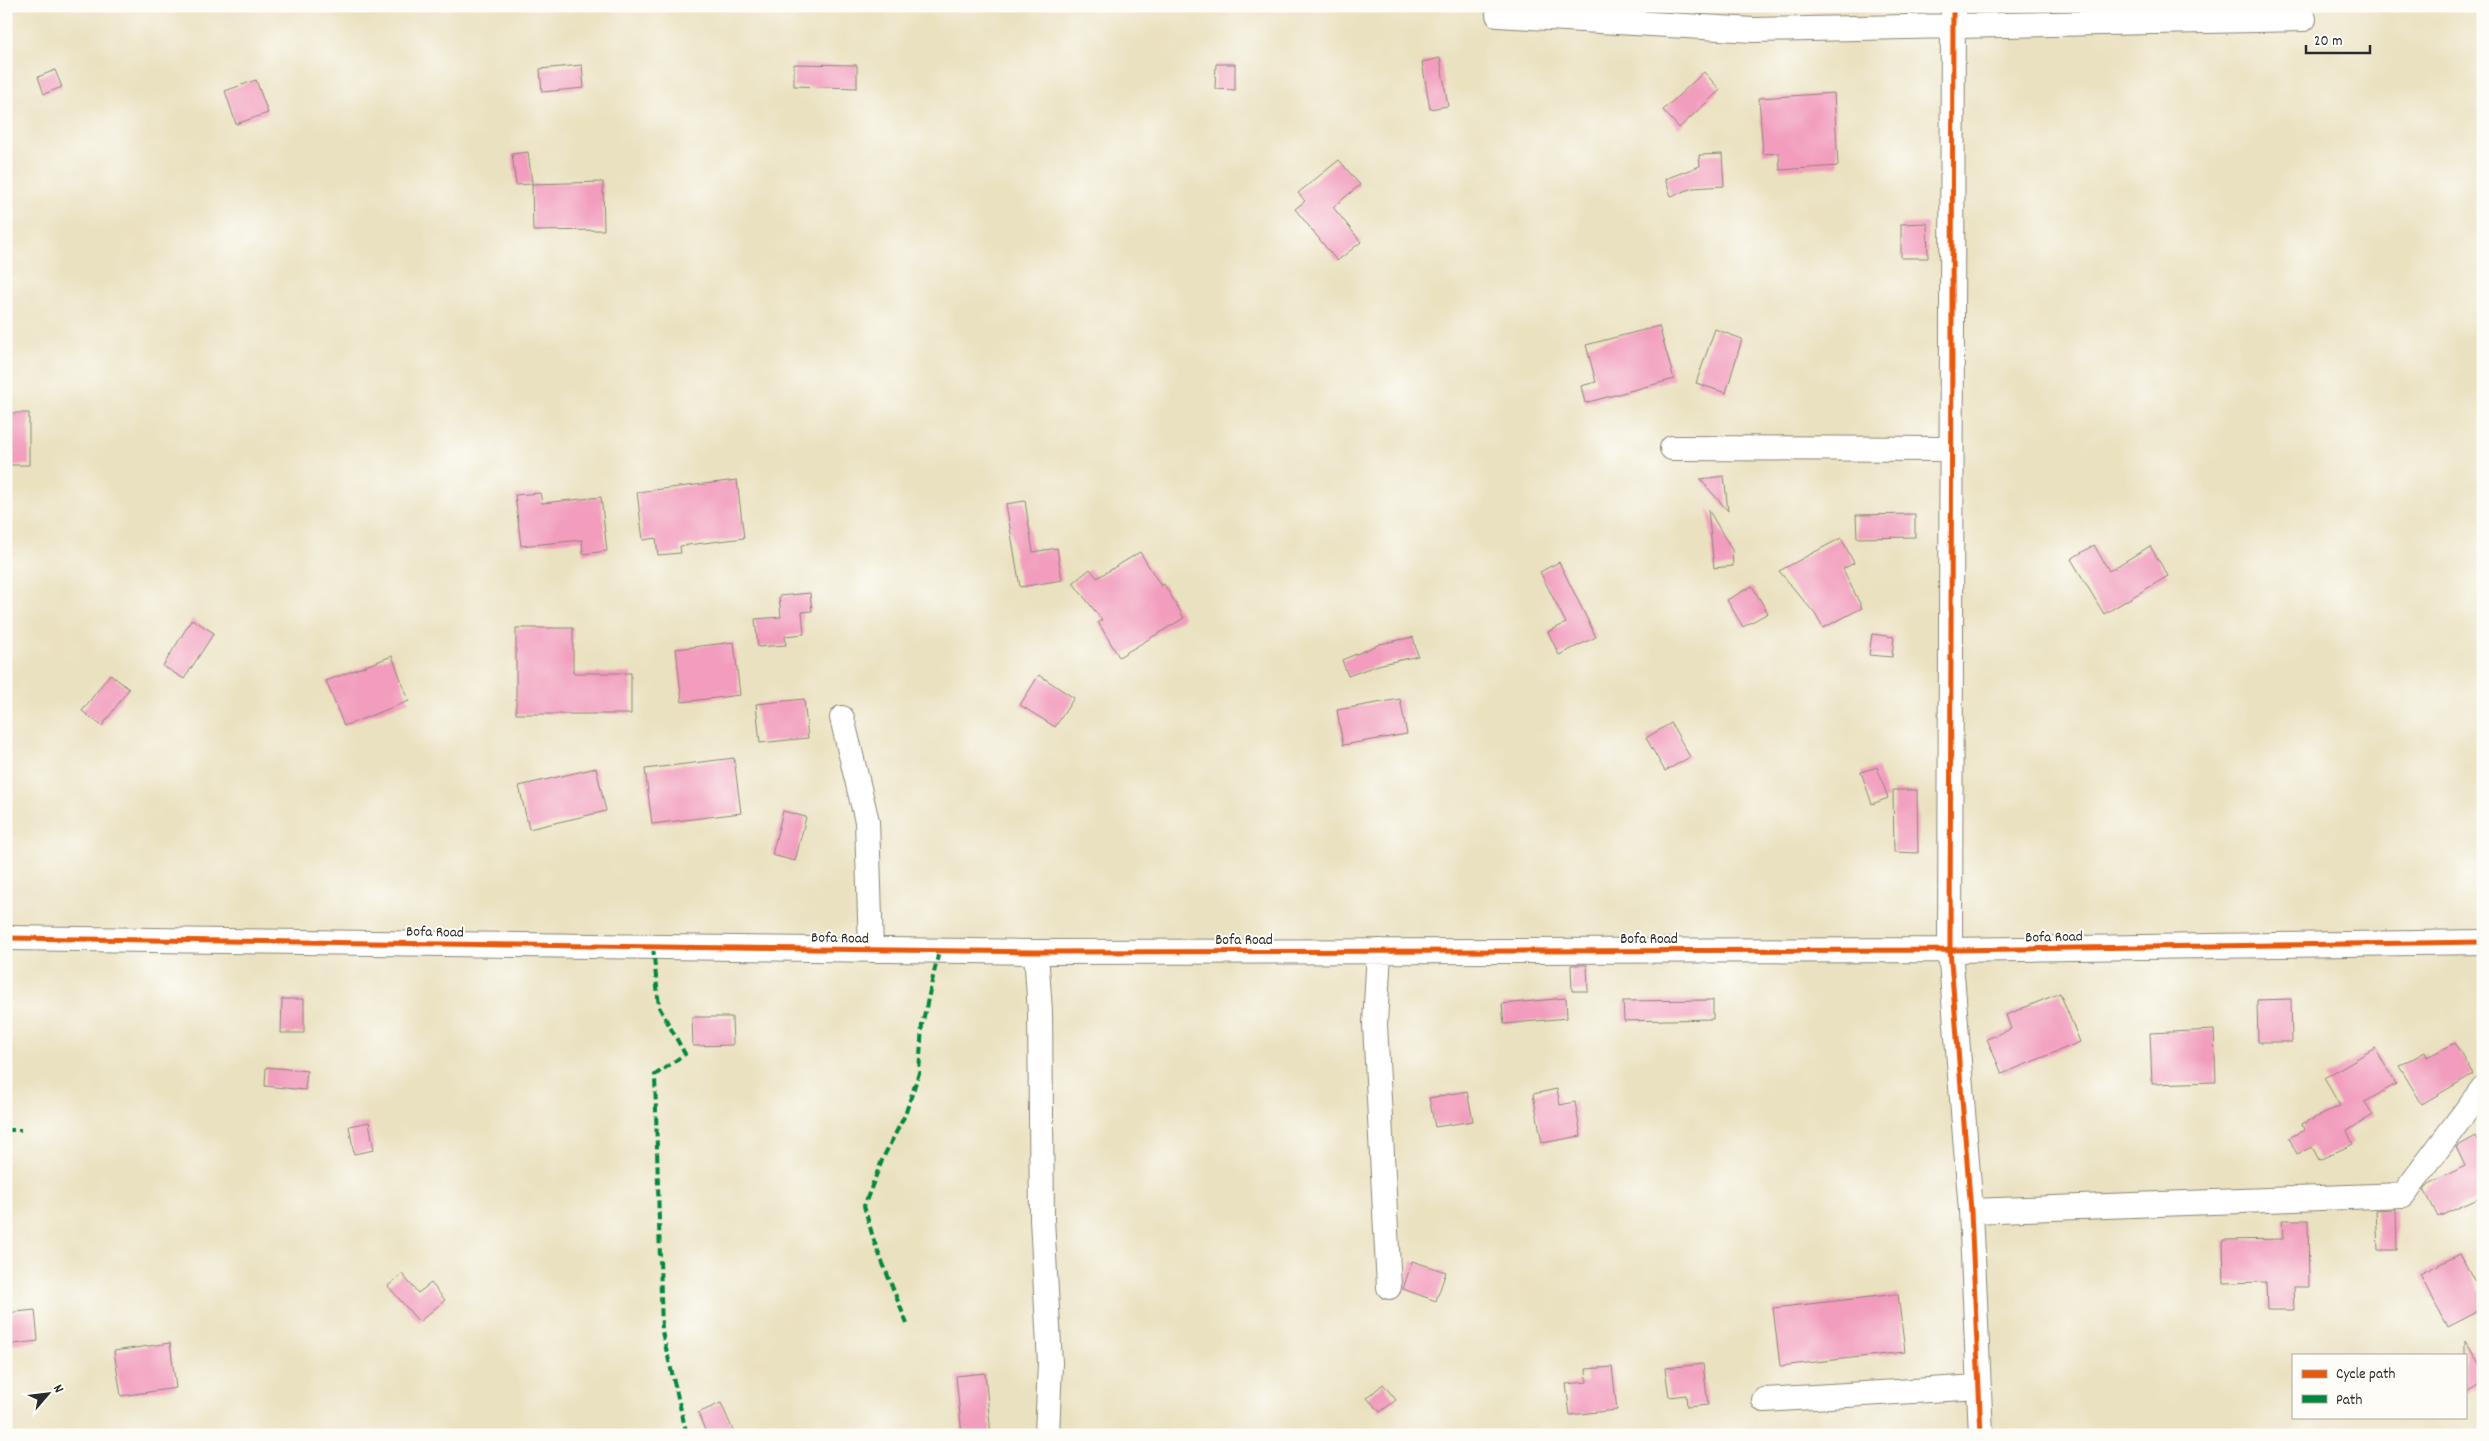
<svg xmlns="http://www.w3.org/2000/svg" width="2489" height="1441" font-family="Dekko,sans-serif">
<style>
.building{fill:#f29dbd}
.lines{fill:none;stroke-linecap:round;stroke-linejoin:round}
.minor-casing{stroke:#8a8676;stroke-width:26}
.minor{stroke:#fff;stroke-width:24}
.quiet{stroke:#00873e;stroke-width:4;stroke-dasharray:8 4;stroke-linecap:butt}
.cycleway-casing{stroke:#fdfcf7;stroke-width:8}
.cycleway{stroke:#e8590c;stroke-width:5}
.labels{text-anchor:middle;stroke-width:4;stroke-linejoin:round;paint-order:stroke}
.street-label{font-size:15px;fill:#2b2b2b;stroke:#fdfcf7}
</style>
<rect width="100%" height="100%" fill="#fdfcf7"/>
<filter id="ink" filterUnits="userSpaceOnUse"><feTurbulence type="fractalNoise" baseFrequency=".02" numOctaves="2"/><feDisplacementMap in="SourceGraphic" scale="10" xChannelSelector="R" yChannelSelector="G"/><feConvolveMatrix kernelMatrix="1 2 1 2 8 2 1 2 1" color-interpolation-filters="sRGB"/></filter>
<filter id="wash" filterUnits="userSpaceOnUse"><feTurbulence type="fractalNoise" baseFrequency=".0096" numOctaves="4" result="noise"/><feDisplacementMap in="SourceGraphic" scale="20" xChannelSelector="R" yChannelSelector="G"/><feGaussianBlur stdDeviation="1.12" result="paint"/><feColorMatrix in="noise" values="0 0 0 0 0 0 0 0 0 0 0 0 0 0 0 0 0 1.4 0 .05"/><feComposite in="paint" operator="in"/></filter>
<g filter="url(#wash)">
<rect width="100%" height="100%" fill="#eae1c0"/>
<g id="blocks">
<path class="building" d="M 1440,58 L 1448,106 L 1430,109 L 1422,62 Z
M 794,64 L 857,65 L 857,88 L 794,86 Z
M 1216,64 L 1235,64 L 1235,90 L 1215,89 Z
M 582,65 L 584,88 L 542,92 L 540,69 Z
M 55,70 L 62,87 L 44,94 L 38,77 Z
M 1704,72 L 1720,90 L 1679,128 L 1663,110 Z
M 256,80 L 268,113 L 236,124 L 225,91 Z
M 1834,93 L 1838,166 L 1780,170 L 1779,153 L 1763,154 L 1759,98 Z
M 528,152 L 532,184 L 516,185 L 512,154 Z
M 1722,154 L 1724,186 L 1693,188 L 1671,196 L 1665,179 L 1700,166 L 1699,155 Z
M 1339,160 L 1360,185 L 1333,207 L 1361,242 L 1337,261 L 1295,209 L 1305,201 L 1298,193 Z
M 603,182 L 604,230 L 533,231 L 532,184 Z
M 1927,223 L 1928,258 L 1901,258 L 1901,224 Z
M 1659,326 L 1674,379 L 1585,403 L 1581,386 L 1596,382 L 1586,345 Z
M 1715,329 L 1742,339 L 1726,393 L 1696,383 Z
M 6,413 L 29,413 L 29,465 L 6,465 Z
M 1724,476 L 1728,511 L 1700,479 Z
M 737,480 L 744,538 L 680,546 L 681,553 L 658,555 L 656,538 L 643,540 L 637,492 Z
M 540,493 L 542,503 L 601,497 L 607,551 L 583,554 L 582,540 L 521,546 L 515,495 Z
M 1025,501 L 1033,552 L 1057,548 L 1062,580 L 1020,587 L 1006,504 Z
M 1708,509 L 1732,550 L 1733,566 L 1714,568 Z
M 1915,514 L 1915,537 L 1857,538 L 1856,515 Z
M 1841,538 L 1854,563 L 1843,569 L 1862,608 L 1823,628 L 1815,614 L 1779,571 Z
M 2094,545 L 2109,571 L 2150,546 L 2168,576 L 2104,614 L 2071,559 Z
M 1140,552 L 1161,586 L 1164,584 L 1184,618 L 1119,657 L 1098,622 L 1102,620 L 1073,583 L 1090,569 L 1097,578 Z
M 1559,562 L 1596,637 L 1559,655 L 1548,632 L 1566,623 L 1540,572 Z
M 1752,586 L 1768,613 L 1743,627 L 1727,600 Z
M 810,593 L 812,611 L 802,612 L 804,634 L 785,636 L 786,645 L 758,647 L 755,619 L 781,617 L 779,596 Z
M 192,619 L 214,633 L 184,679 L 163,666 Z
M 516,628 L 573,628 L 573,673 L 631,673 L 631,714 L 516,714 Z
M 1872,634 L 1894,637 L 1892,657 L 1869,655 Z
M 1413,637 L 1418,656 L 1378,665 L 1348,676 L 1342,660 L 1380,644 Z
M 734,642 L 740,695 L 682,702 L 676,649 Z
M 392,656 L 409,701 L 344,726 L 326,681 Z
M 110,674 L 129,689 L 102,726 L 82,711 Z
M 1039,675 L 1074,698 L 1055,727 L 1020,705 Z
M 804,699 L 808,738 L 760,743 L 756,704 Z
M 1400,699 L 1407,734 L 1343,745 L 1337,710 Z
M 1671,723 L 1690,757 L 1665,771 L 1646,738 Z
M 734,758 L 741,813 L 652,824 L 645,769 Z
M 1877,767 L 1888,798 L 1872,804 L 1861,772 Z
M 596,768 L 606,811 L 529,829 L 519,786 Z
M 1893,790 L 1917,790 L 1918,853 L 1894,852 Z
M 783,811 L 806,817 L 795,861 L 772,855 Z
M 1571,965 L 1587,965 L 1588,991 L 1572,991 Z
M 2060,993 L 2080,1042 L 2002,1074 L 1987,1039 L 2011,1029 L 2006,1015 Z
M 1566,998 L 1567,1018 L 1504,1024 L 1502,1004 Z
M 282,999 L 304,999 L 304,1033 L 281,1033 Z
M 2291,999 L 2292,1042 L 2258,1042 L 2257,1000 Z
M 1713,1000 L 1713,1019 L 1624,1021 L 1623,1001 Z
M 692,1017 L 732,1017 L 733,1045 L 693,1046 Z
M 2214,1030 L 2216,1082 L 2152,1084 L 2150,1033 Z
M 2455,1043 L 2473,1074 L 2422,1104 L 2399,1066 L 2425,1052 L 2427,1057 Z
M 2375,1048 L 2396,1084 L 2365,1102 L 2373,1115 L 2347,1131 L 2353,1144 L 2319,1160 L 2312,1147 L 2297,1154 L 2289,1138 L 2304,1130 L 2302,1124 L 2340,1106 L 2324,1078 Z
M 266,1067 L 307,1071 L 305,1090 L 265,1086 Z
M 1557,1089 L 1560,1105 L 1575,1102 L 1581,1136 L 1542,1143 L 1533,1094 Z
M 1467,1091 L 1473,1121 L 1435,1127 L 1429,1098 Z
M 369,1122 L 374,1150 L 354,1154 L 349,1126 Z
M 2476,1136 L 2483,1149 L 2483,1204 L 2480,1198 L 2438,1217 L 2424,1189 L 2429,1184 L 2465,1166 L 2456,1147 Z
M 2396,1209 L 2397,1250 L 2378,1250 L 2376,1210 Z
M 2282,1220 L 2308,1220 L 2309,1287 L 2293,1287 L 2294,1310 L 2267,1310 L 2266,1282 L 2224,1283 L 2223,1240 L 2283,1239 Z
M 2460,1254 L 2483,1297 L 2483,1309 L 2448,1327 L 2420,1274 Z
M 1412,1261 L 1446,1272 L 1436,1301 L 1403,1289 Z
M 402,1274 L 418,1293 L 431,1283 L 445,1300 L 419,1322 L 388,1286 Z
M 1898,1294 L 1905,1352 L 1780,1366 L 1773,1308 Z
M 35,1310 L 38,1341 L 6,1345 L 6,1313 Z
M 2465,1341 L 2483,1370 L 2483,1382 L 2465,1393 Z
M 170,1343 L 176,1388 L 121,1396 L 114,1351 Z
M 1703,1364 L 1708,1405 L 1687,1407 L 1686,1395 L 1669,1397 L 1665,1368 Z
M 1612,1367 L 1617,1410 L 1570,1415 L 1566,1384 L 1587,1382 L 1586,1369 Z
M 985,1373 L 991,1435 L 962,1435 L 956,1376 Z
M 1383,1384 L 1396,1400 L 1380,1412 L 1367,1398 Z
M 721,1403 L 735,1435 L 707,1435 L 698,1413 Z"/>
</g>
</g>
<g filter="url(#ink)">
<use href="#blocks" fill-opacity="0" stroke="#8a8676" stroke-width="1"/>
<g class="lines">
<defs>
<path id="minor" d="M 1953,6 L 1950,950 L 1971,1211 L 1981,1435
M 1498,15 L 1754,30 L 2304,19
M 1672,448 L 1951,449
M 842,718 L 867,821 L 871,950
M 6,938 L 1036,952 L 1950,950 L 2483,942
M 1379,951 L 1375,1024 L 1389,1287
M 1036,952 L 1040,1012 L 1042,1219 L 1050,1363 L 1047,1435
M 1971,1211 L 2403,1195 L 2483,1088
M 1764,1400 L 1979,1387"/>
</defs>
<use href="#minor" class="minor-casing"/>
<use href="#minor" class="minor"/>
<path class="quiet" d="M 653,947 L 659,1007 L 685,1054 L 655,1075 L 662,1332 L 687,1435
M 6,1130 L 21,1130
M 907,1324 L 874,1241 L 864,1206 L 883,1158 L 905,1115 L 919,1073 L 922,1025 L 939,951"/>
<defs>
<path id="cycleway" d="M 1953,6 L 1950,950 L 1971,1211 L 1981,1435
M 6,938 L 1036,952 L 1950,950 L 2483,942"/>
</defs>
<use href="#cycleway" class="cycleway-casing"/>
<use href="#cycleway" class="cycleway"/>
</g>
</g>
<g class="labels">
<g class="street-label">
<text transform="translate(435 931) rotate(1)" y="5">Bofa Road</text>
<text transform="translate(2054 936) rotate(-1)" y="5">Bofa Road</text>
<text transform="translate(840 937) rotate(1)" y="5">Bofa Road</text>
<text x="1649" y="943">Bofa Road</text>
<text x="1244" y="944">Bofa Road</text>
</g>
</g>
<rect width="2489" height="1441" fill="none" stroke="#fdfcf7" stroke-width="25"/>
<rect x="2292" y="1354" width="175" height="65" fill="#fdfcf7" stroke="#a9a8a5"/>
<rect x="2302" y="1370" width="25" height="8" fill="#e8590c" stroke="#a9a8a5"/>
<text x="2336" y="1378" font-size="15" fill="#2b2b2b">Cycle path</text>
<rect x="2302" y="1395" width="25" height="8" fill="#00873e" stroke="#a9a8a5"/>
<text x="2336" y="1404" font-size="15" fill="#2b2b2b">Path</text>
<g transform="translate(48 1394) rotate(62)" stroke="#fdfcf7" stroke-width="4" paint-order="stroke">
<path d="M0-4L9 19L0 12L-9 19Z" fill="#2b2b2b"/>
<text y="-8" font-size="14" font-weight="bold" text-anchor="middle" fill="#2b2b2b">N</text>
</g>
<path d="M2306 45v8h64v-8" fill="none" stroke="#2b2b2b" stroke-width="2.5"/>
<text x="2314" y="45" font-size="15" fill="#2b2b2b" stroke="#fdfcf7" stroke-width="4" paint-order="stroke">20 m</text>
</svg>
